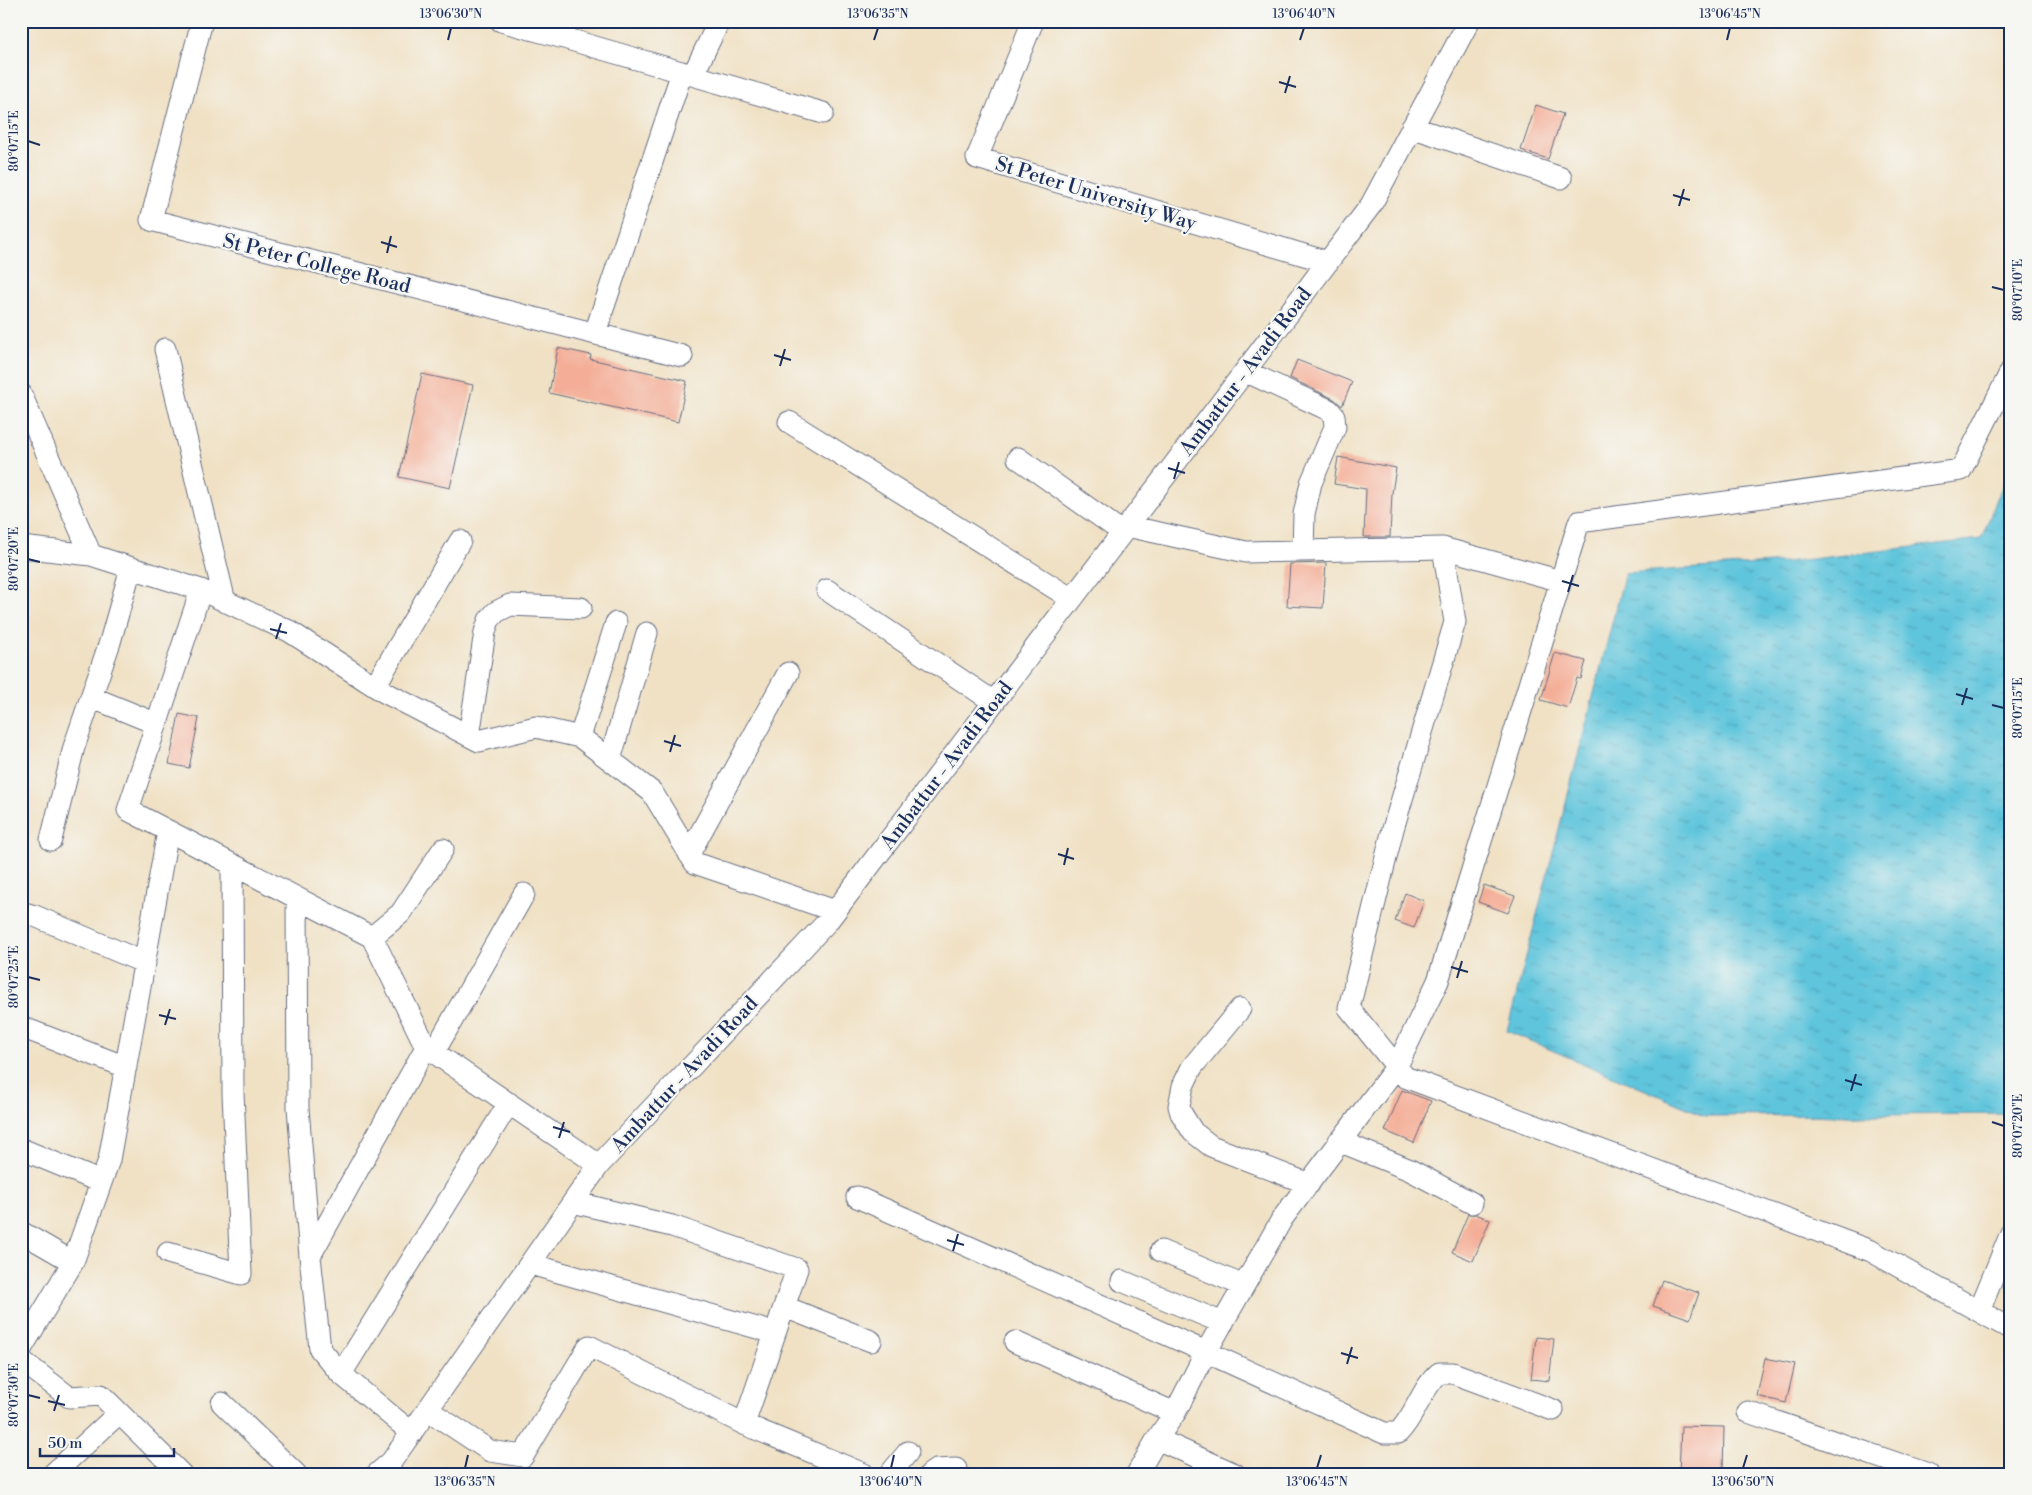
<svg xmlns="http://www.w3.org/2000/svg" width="2032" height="1495" font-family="'Libre Bodoni',serif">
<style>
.water{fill:url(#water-ripples);stroke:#3d7a9d}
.building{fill:#f4ae97}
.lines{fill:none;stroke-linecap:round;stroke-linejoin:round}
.minor-casing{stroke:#666d82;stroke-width:23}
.minor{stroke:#fff;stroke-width:21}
.ticks{fill:none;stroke:#1b2f5e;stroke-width:2}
.labels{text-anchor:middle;stroke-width:4.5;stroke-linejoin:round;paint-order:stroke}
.street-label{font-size:20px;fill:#1b2f5e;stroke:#f6f6f2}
.neatline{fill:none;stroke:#1b2f5e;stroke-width:2}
.ticks-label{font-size:12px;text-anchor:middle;fill:#1b2f5e}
</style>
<defs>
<pattern id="water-ripples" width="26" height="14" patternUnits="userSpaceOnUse" patternTransform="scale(1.25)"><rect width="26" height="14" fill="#5fc5dc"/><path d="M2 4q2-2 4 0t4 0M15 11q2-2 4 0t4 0" fill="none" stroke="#4ea0b6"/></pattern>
</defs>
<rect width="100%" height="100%" fill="#f6f6f2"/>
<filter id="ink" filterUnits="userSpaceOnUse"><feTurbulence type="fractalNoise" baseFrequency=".02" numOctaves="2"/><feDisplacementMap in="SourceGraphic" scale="10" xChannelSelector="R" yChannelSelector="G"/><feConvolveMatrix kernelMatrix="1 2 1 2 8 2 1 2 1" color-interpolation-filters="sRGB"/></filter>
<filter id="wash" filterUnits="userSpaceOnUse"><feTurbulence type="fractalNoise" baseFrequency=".0096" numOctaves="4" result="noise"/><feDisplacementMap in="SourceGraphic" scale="20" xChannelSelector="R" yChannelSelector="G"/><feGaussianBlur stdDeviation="1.12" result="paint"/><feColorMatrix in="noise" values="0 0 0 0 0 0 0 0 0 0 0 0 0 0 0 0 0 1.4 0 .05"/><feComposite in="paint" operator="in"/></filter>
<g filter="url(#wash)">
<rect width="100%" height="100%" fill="#f0e1c4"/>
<path class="water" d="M 2011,464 L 2011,1114 L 1706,1116 L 1507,1031 L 1625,573 L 1786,562 L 1981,539 Z"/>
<g id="blocks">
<path class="building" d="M 1536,105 L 1563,114 L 1548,159 L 1521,150 Z
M 558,348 L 591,355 L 590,359 L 687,381 L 678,422 L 549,393 Z
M 1297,360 L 1352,382 L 1342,406 L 1334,399 L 1290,378 Z
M 422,374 L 473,385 L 450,488 L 399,477 Z
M 1338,457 L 1396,468 L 1392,493 L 1390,537 L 1364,537 L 1366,489 L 1334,484 Z
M 1326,563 L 1323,608 L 1287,606 L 1290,564 Z
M 1555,653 L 1586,661 L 1581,679 L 1577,678 L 1568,708 L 1541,700 Z
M 179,714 L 199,718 L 189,768 L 169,764 Z
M 1484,885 L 1515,896 L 1508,913 L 1478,902 Z
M 1405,893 L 1424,901 L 1414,928 L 1395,921 Z
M 1402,1090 L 1431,1101 L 1414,1143 L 1385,1131 Z
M 1468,1214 L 1476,1214 L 1490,1220 L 1473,1261 L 1452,1252 Z
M 1662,1280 L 1699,1293 L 1690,1319 L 1653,1306 Z
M 1536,1337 L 1554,1339 L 1549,1381 L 1531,1379 Z
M 1765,1358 L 1795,1364 L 1786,1403 L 1757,1396 Z
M 1681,1426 L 1724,1427 L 1723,1474 L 1679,1474 Z"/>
</g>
</g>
<g filter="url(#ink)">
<use href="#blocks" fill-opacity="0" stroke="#666d82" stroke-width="1"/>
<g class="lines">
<defs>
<path id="minor" d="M 202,21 L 151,220 L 682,356
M 501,21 L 564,38 L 823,113
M 1033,21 L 977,158 L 1328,262
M 693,75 L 719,21
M 1412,127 L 1561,178
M 595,333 L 682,72
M 165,349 L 225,602
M 1245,371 L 1329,410 L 1334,416 L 1335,427 L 1311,483 L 1304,514 L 1303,551
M 21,394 L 91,555
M 789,422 L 1072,599
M 1018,458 L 1122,532
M 1127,526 L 1246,552 L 1443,548 L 1455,622 L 1393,829 L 1349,1008 L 1405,1077 L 1871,1251 L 2011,1329
M 21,547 L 91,555 L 201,590 L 289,631 L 384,692 L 479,741 L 536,727 L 580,737 L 652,792 L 695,863 L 835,911
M 1443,548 L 1561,581
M 201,590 L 128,810 L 372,937 L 426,1047
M 827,590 L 994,702
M 375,686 L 460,541
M 91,697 L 157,724
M 469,736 L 485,632 L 489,620 L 496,612 L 510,605 L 581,608
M 580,737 L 616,623
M 610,760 L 647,633
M 51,840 L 74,747 L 110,642 L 131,568
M 689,854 L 788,673
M 297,898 L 298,1108 L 310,1256 L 320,1349 L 341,1374
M 21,912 L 35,916 L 145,963
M 372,937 L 401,913 L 443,849
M 1240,1009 L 1192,1067 L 1183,1086 L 1179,1106 L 1181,1113 L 1193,1132 L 1211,1146 L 1309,1184
M 21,1027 L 126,1067
M 434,1052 L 524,894
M 1339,1141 L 1410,1170 L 1472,1203
M 21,1149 L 101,1182
M 857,1197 L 1206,1352 L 1384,1433 L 1398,1433 C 1416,1415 1421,1389 1439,1373 L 1453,1373 L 1553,1410
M 573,1202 L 672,1226 L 797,1269 L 744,1424
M 21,1232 L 73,1262
M 1161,1251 L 1244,1286
M 168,1253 L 241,1274 L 233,1093 L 232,865
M 310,1256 L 426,1047 L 599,1165
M 530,1264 L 775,1333
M 1122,1281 L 1223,1323
M 785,1307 L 871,1341
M 1979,1311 L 2011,1233
M 1015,1342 L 1175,1413
M 21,1349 L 73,1262 L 109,1160 L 168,831
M 21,1360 L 69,1397 L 101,1395 L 181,1474
M 222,1403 L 296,1474
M 428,1410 L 490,1451 L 523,1456 L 589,1346 L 744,1424 L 864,1474
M 1748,1412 L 1928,1474
M 412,1433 L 341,1374 L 509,1103
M 1157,1439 L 1235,1474
M 53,1474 L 119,1413
M 377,1474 L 391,1462 L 599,1165 L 827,922 L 1371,205 L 1469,21
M 890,1474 L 908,1452
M 930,1474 L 936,1470 L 956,1469
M 1137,1474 L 1157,1439 L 1175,1413 L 1206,1352 L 1282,1219 L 1397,1066 L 1438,981 L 1579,522 L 1961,470 L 2011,371"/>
</defs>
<use href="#minor" class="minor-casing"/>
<use href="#minor" class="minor"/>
</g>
</g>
<path class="ticks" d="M 448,40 L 451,28M 874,40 L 878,28M 1300,40 L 1304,28M 1727,40 L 1730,28M 1279,82 L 1296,87M 1285,93 L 1290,76M 28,141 L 40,145M 1673,195 L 1690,200M 1679,206 L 1684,189M 381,242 L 397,247M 387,253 L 391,236M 1992,287 L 2004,290M 774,355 L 791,360M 780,366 L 785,349M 1168,468 L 1185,473M 1174,479 L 1179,462M 28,559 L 40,562M 1562,581 L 1579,586M 1568,592 L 1573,575M 270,629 L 287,633M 276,639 L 281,623M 1956,694 L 1973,699M 1962,705 L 1967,688M 1992,705 L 2004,708M 664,741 L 681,746M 670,752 L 675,735M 1058,854 L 1074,859M 1064,865 L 1068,848M 1451,967 L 1468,972M 28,977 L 40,980M 1457,978 L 1462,961M 159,1015 L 176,1019M 165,1025 L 170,1009M 1845,1080 L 1862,1085M 1851,1091 L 1856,1074M 1992,1122 L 2004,1126M 553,1127 L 570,1132M 559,1138 L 564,1122M 947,1240 L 964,1245M 953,1251 L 958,1234M 1341,1353 L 1358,1358M 1347,1364 L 1352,1347M 28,1395 L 40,1398M 48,1401 L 65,1405M 54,1411 L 59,1395M 465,1468 L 468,1455M 891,1468 L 894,1455M 1317,1468 L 1321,1455M 1743,1468 L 1747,1455"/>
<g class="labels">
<g class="street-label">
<text transform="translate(1096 193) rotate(17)" y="7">St Peter University Way</text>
<text transform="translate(317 263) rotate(14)" y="7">St Peter College Road</text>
<text transform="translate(1245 371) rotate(-53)" y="7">Ambattur - Avadi Road</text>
<text transform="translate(946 765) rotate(-53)" y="7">Ambattur - Avadi Road</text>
<text transform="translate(684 1074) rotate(-47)" y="7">Ambattur - Avadi Road</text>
</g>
</g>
<rect width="2032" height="1495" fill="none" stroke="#f6f6f2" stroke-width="55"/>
<path d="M40 1448v8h134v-8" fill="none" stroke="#1b2f5e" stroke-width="2.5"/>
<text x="48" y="1448" font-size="15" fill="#1b2f5e" stroke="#f6f6f2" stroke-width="4" paint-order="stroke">50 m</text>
<rect x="28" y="28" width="1976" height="1440" class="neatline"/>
<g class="ticks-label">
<text x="451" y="18">13°06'30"N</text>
<text x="878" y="18">13°06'35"N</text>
<text x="1304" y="18">13°06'40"N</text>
<text x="1730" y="18">13°06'45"N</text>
<text transform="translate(14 141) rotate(-90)" y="4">80°07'15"E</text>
<text transform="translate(2018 290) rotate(-90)" y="4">80°07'10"E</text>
<text transform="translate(14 559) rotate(-90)" y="4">80°07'20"E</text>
<text transform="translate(2018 708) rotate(-90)" y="4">80°07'15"E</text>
<text transform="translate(14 977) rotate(-90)" y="4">80°07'25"E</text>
<text transform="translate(2018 1126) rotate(-90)" y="4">80°07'20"E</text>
<text transform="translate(14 1395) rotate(-90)" y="4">80°07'30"E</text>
<text x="465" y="1486">13°06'35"N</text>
<text x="891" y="1486">13°06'40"N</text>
<text x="1317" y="1486">13°06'45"N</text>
<text x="1743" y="1486">13°06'50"N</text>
</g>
</svg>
